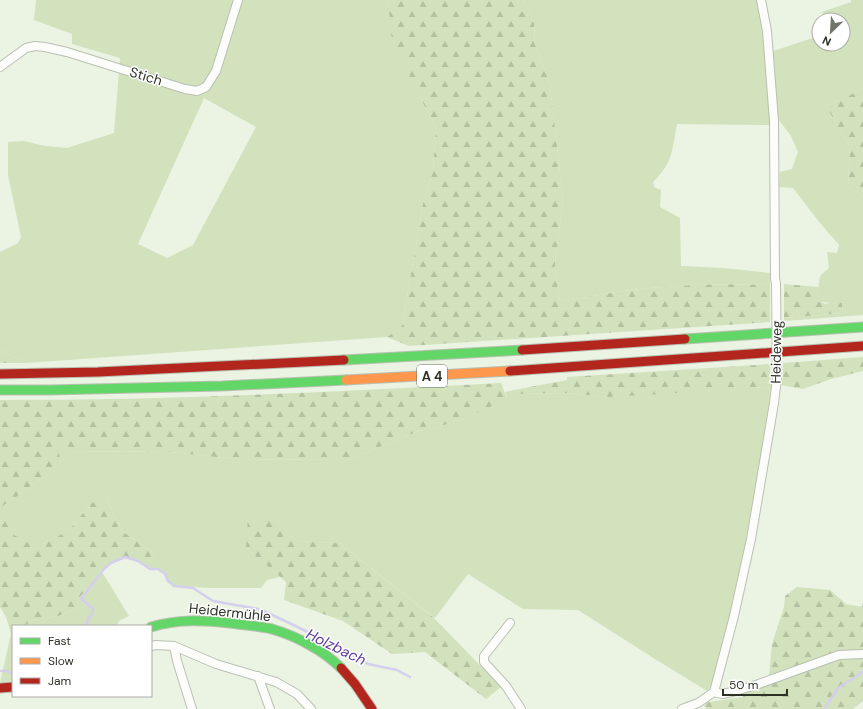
<svg xmlns="http://www.w3.org/2000/svg" width="863" height="709" font-family="'DM Sans',sans-serif">
<style>
.green{fill:#d1e2bc;fill-rule:evenodd}
.forest{fill:url(#forest-firs)}
.lines{fill:none;stroke-linecap:round;stroke-linejoin:round}
.stream{stroke:#d5cfee;stroke-width:2.5}
.street-casing{stroke:#bac0b3;stroke-width:10}
.fast-casing{stroke:#bac0b3;stroke-width:11}
.slow-casing{stroke:#bac0b3;stroke-width:11}
.jam-casing{stroke:#bac0b3;stroke-width:11}
.street{stroke:#fcfdfb;stroke-width:8}
.fast{stroke:#63d668;stroke-width:9}
.slow{stroke:#ff974d;stroke-width:9}
.jam{stroke:#b3261e;stroke-width:9}
.street-bridge-casing{stroke:#bac0b3;stroke-width:10;stroke-linecap:butt}
.street-bridge{stroke:#fcfdfb;stroke-width:8}
.labels{text-anchor:middle;stroke-width:3;stroke-linejoin:round;paint-order:stroke}
.shield{fill:#fff;stroke:#6c7068;stroke-width:1}
.shield-label{font-size:13px;font-weight:bold;fill:#2d3227}
.street-label{font-size:14px;fill:#2d3227;stroke:#fff}
.water-label{font-size:15px;font-style:italic;fill:#5d3b9e;stroke:#fff}
</style>
<defs>
<pattern id="forest-firs" width="22" height="20" patternUnits="userSpaceOnUse"><rect width="22" height="20" fill="#d1e2bc"/><path d="M5 1l3.5 6h-7zM16 11l3.5 6h-7z" fill="#b4c2a2"/></pattern>
</defs>
<rect width="100%" height="100%" fill="#ebf3e3"/>
<path class="green" d="M 36,0 L 388,0 L 393,42 L 436,128 L 433,172 L 424,198 L 402,326 L 387,337 L 26,363 L 0,350 L 0,252 L 18,243 L 21,237 L 8,175 L 8,142 L 24,141 L 45,146 L 67,148 L 114,133 L 120,58 L 72,44 L 72,34 L 34,20 ZM 204,98 L 256,127 L 193,245 L 167,258 L 138,244 Z
M 523,0 L 758,0 L 764,33 L 770,125 L 677,124 C 672,150 673,163 653,182 L 654,187 L 661,190 L 660,207 L 680,218 L 681,266 L 723,268 L 770,273 L 770,285 C 719,283 667,285 616,292 C 597,295 578,299 559,302 L 555,263 L 563,199 L 550,84 L 535,44 L 534,23 Z
M 851,0 L 863,0 L 863,89 L 826,106 L 850,147 L 848,187 L 863,197 L 863,315 L 784,321 L 784,318 L 843,313 L 842,303 C 833,301 826,304 816,301 L 820,276 L 829,268 L 827,252 L 837,253 L 839,245 L 820,223 L 793,188 L 779,187 L 780,172 L 792,169 L 798,152 L 791,136 L 776,116 L 773,51 L 819,36 L 819,44 L 843,44 L 843,20 L 824,20 L 822,12 L 851,2 Z
M 739,387 L 771,388 L 767,419 L 740,575 L 712,685 L 707,691 L 655,659 L 578,610 L 523,609 L 468,574 L 435,618 L 339,543 L 296,541 L 277,520 L 246,548 L 280,577 L 267,580 L 261,588 L 211,588 L 174,586 L 168,581 L 165,574 L 158,569 L 150,569 L 145,565 L 154,553 L 122,531 L 107,500 L 90,504 L 73,526 L 57,537 L 42,545 L 32,545 L 13,535 L 0,513 L 0,508 L 61,466 L 59,451 L 172,452 L 233,459 L 347,460 L 419,431 L 456,422 L 507,398 L 505,392 L 519,389 L 518,394 L 566,393 L 609,397 Z
M 102,572 L 129,616 L 119,621 L 117,626 L 24,626 L 34,620 L 58,616 L 86,605 L 78,599 Z
M 13,633 L 13,681 L 0,683 L 11,634 Z"/>
<path class="forest" d="M 388,0 L 523,0 L 534,23 L 535,44 L 550,84 L 563,199 L 555,263 L 559,302 C 578,299 597,295 616,292 C 667,285 719,283 770,285 L 770,322 L 409,346 L 387,337 L 402,326 L 424,198 L 433,172 L 436,128 L 392,42 Z
M 863,89 L 863,197 L 848,187 L 850,147 L 826,106 Z
M 784,284 L 818,287 L 817,301 L 826,304 L 833,301 L 842,303 L 843,313 L 784,318 Z
M 0,350 L 26,363 L 0,363 Z
M 863,357 L 863,371 L 831,379 L 803,389 L 781,385 L 783,377 L 783,363 Z
M 770,364 L 771,388 L 739,387 L 694,392 L 609,397 L 566,393 L 518,394 L 519,389 L 567,380 L 567,377 Z
M 501,383 L 507,399 L 456,422 L 419,431 L 347,460 L 233,459 L 172,452 L 59,451 L 61,466 L 0,508 L 0,400 C 167,400 334,392 501,383 Z
M 98,500 L 107,500 L 122,531 L 154,553 L 145,565 L 138,561 L 125,557 L 111,563 L 78,599 L 86,605 L 58,616 L 34,620 L 24,626 L 13,626 L 13,633 L 11,634 L 6,617 L 0,607 L 0,513 L 14,535 L 32,545 L 42,545 L 57,537 L 73,526 L 90,504 Z
M 248,517 L 277,520 L 296,541 L 339,543 L 432,616 L 501,687 L 486,699 L 425,652 L 392,654 L 343,621 L 284,600 L 286,582 L 246,548 Z
M 797,587 L 830,590 L 846,604 L 862,607 L 863,603 L 863,701 L 853,709 L 706,709 L 703,703 L 743,697 L 749,683 L 769,676 L 772,644 L 784,607 L 785,596 Z"/>
<g class="lines">
<path class="stream" d="M 264,611 L 331,643 L 368,664 L 397,670 L 410,677
M 84,626 L 88,622 L 88,618 L 92,615 L 93,609 L 81,599 L 104,569 L 111,563 L 125,557 L 138,561 L 150,569 L 158,569 L 165,574 L 168,581 L 174,586 L 193,588 L 213,601 L 258,609
M 1,671 L 7,671 L 13,674
M 824,709 L 838,688 L 863,672"/>
<defs>
<path id="street" d="M 761,0 L 767,31 L 774,121 L 775,278 L 776,284
M 0,67 L 26,48 L 35,46 L 45,47 L 67,52 L 185,89 L 197,91 L 206,87 L 216,71 L 238,0
M 510,623 L 484,656 L 484,662 L 506,686 L 521,709
M 151,646 L 156,645 L 174,646 L 216,664 L 276,682 L 297,694 L 311,709
M 174,646 L 177,661 L 192,709
M 258,676 L 270,709
M 714,692 L 722,694 L 732,692 L 756,685 L 839,655 L 863,654
M 682,709 L 698,703 L 714,692 L 734,616 L 751,539 L 774,403 L 777,378"/>
<path id="fast" d="M 685,339 L 863,327
M 344,360 L 522,350
M 0,390 L 49,390 L 222,386 L 346,380
M 151,627 C 178,619 202,620 230,623 C 244,625 258,626 272,629 C 296,636 323,650 341,668"/>
<path id="slow" d="M 346,380 L 510,371"/>
<path id="jam" d="M 522,350 L 685,339
M 510,371 L 863,346
M 0,374 L 98,372 L 344,360
M 341,668 L 355,684 L 372,709
M 0,688 L 13,687"/>
</defs>
<use href="#street" class="street-casing"/>
<use href="#fast" class="fast-casing"/>
<use href="#slow" class="slow-casing"/>
<use href="#jam" class="jam-casing"/>
<use href="#street" class="street"/>
<use href="#fast" class="fast"/>
<use href="#slow" class="slow"/>
<use href="#jam" class="jam"/>
<defs>
<path id="street-bridge" d="M 776,284 L 777,378"/>
</defs>
<use href="#street-bridge" class="street-bridge-casing"/>
<use href="#street-bridge" class="street-bridge"/>
</g>
<g class="labels">
<rect class="shield" x="417" y="365" width="30" height="22" rx="3"/>
<g class="shield-label">
<text x="432" y="381">A 4</text>
</g>
<g class="street-label">
<text transform="translate(146 76) rotate(17)" y="5">Stich</text>
<text transform="translate(776 352) rotate(-89)" y="5">Heideweg</text>
<text transform="translate(230 612) rotate(6)" y="5">Heidermühle</text>
</g>
<g class="water-label">
<text transform="translate(336 647) rotate(26)" y="5">Holzbach</text>
</g>
</g>
<rect x="12" y="625" width="140" height="72" fill="#ffffff" stroke="#abada9"/>
<rect x="20" y="638" width="20" height="6" fill="#63d668" stroke="#abada9"/>
<text x="48" y="645" font-size="12" fill="#2d3227">Fast</text>
<rect x="20" y="658" width="20" height="6" fill="#ff974d" stroke="#abada9"/>
<text x="48" y="665" font-size="12" fill="#2d3227">Slow</text>
<rect x="20" y="678" width="20" height="6" fill="#b3261e" stroke="#abada9"/>
<text x="48" y="685" font-size="12" fill="#2d3227">Jam</text>
<g transform="translate(831 32) rotate(205)"><circle r="19" fill="#ffffff" stroke="#abada9"/>
<path d="M0-3L7 15L0 10L-7 15Z" fill="#707669"/>
<text y="-6" font-size="11" font-weight="bold" text-anchor="middle" fill="#2d3227">N</text>
</g>
<path d="M723 689v6h64v-6" fill="none" stroke="#2d3227" stroke-width="2"/>
<text x="729" y="689" font-size="12" fill="#2d3227" stroke="#ffffff" stroke-width="3" paint-order="stroke">50 m</text>
</svg>
